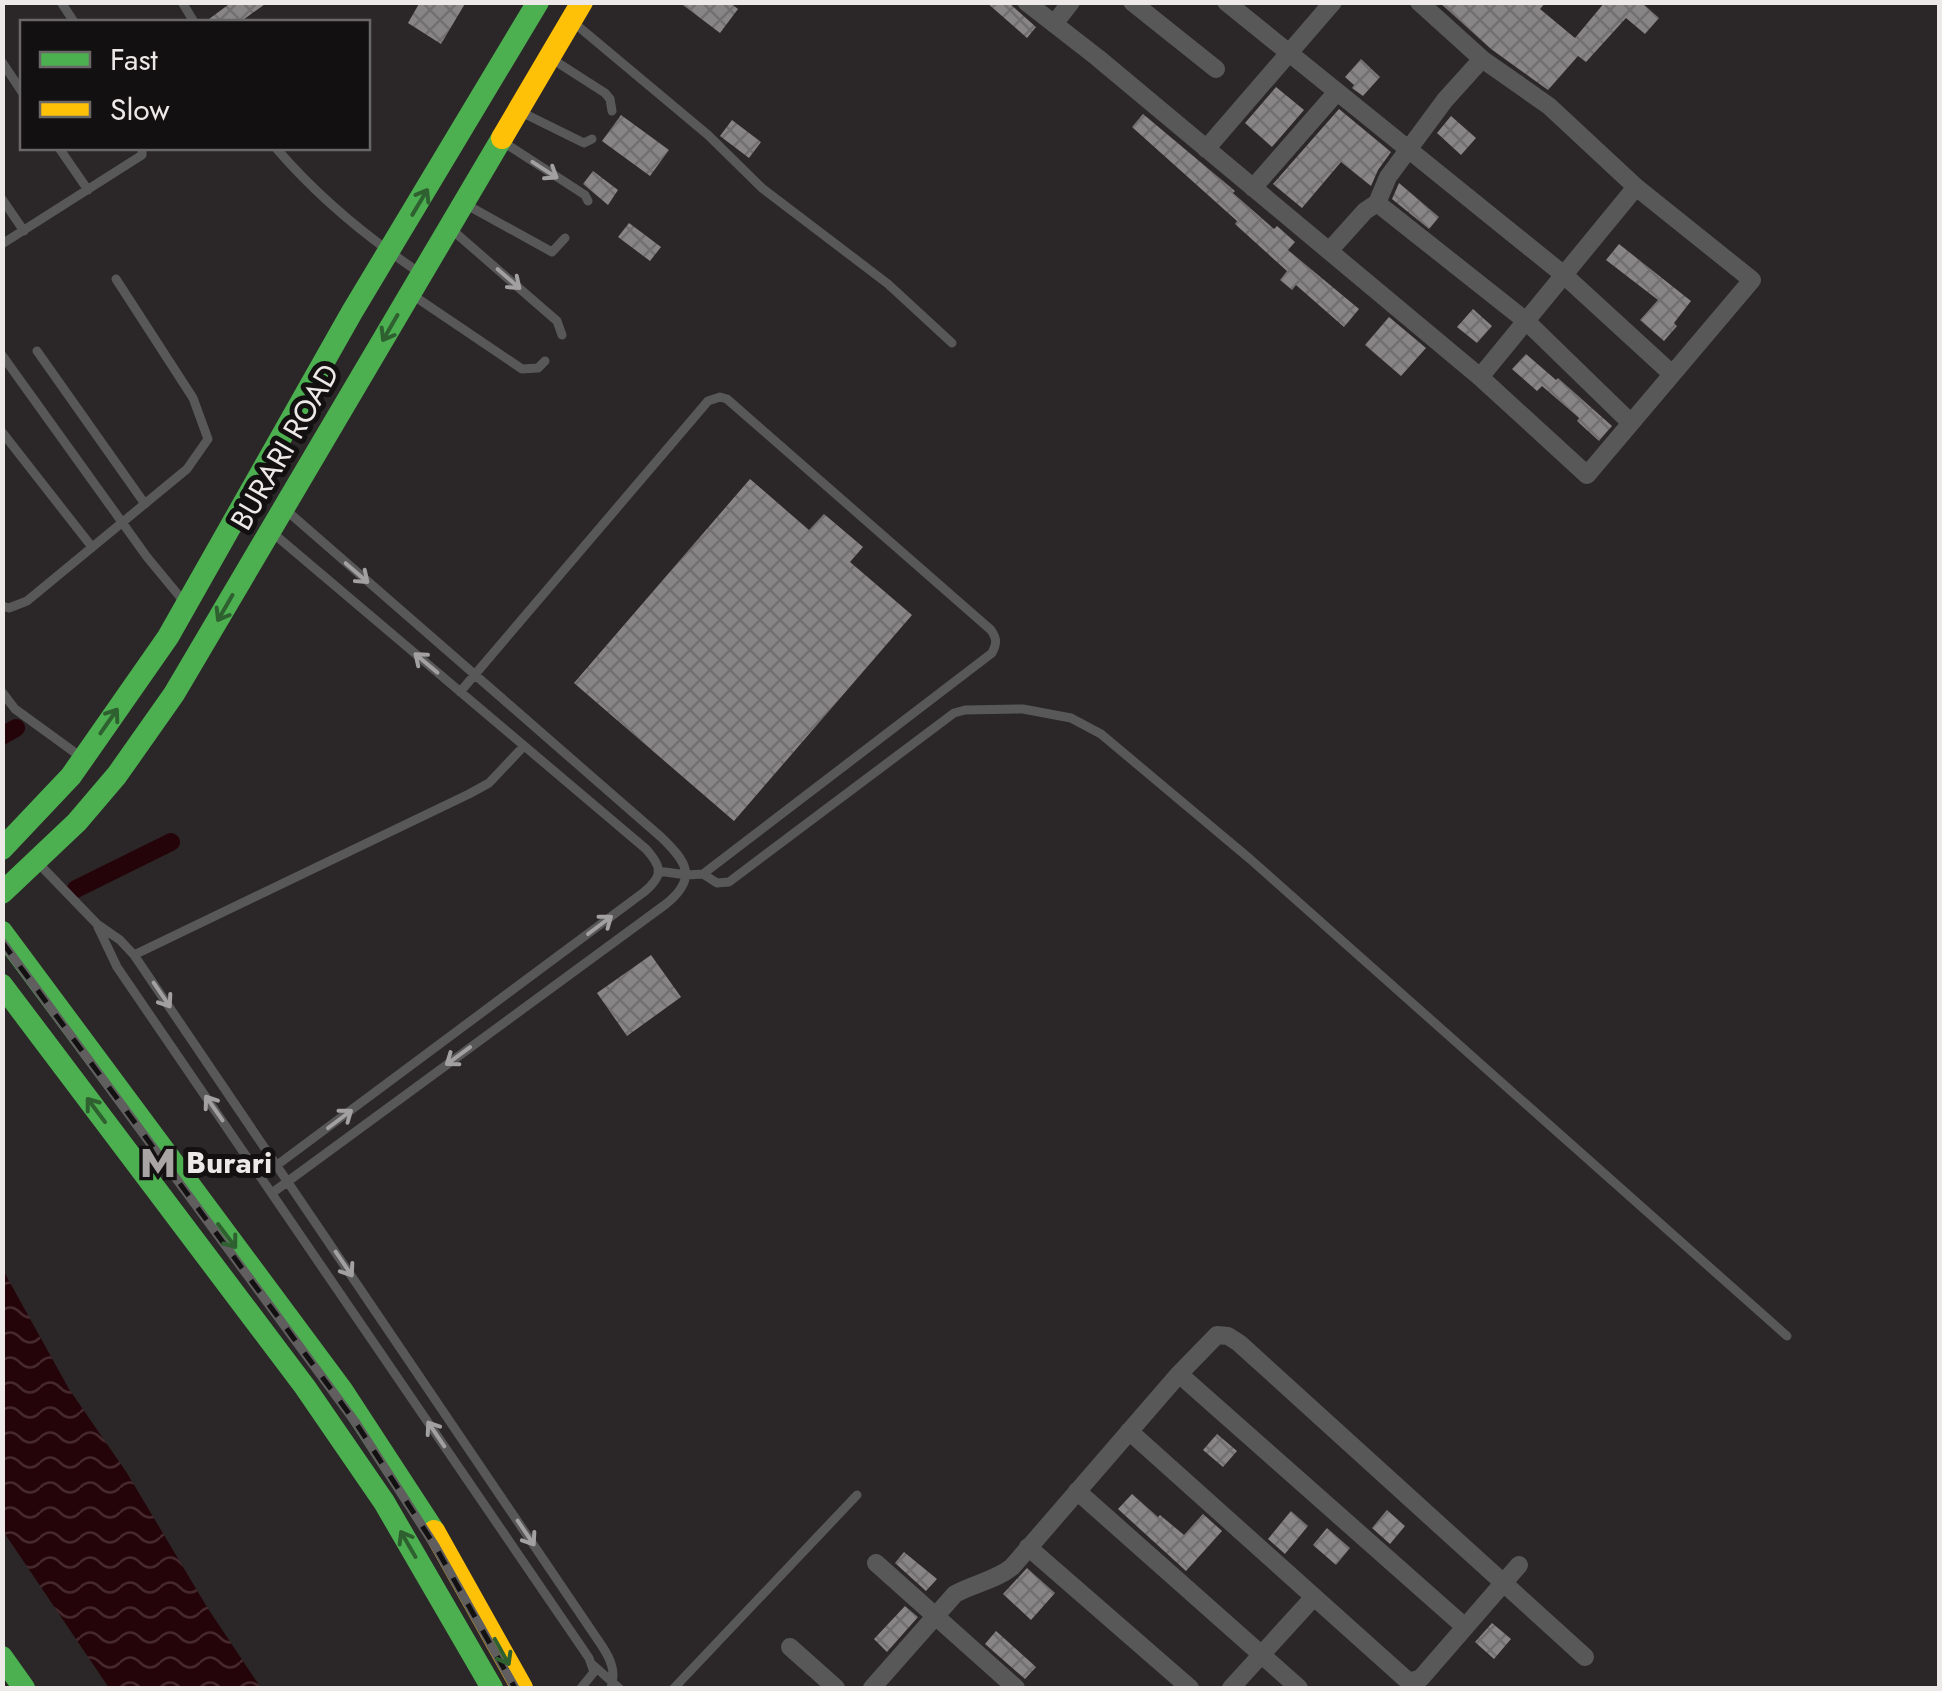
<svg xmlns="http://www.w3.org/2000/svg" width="1942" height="1691" font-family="Jost,sans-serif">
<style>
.water{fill:url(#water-waves)}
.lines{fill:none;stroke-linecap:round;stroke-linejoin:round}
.canal{stroke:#250409;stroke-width:18}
.building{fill:url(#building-cross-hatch)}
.lane{stroke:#585859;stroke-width:9}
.street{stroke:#585859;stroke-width:18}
.fast{stroke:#4caf50;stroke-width:22}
.slow{stroke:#ffc107;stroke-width:22}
.rail-casing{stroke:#605e5f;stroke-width:9}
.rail{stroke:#121010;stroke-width:5;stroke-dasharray:15;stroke-linecap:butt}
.oneway{stroke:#a2a0a1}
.oneway2{stroke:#2f6030}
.labels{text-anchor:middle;stroke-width:10;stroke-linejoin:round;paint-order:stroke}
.street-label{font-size:30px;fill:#ede9e9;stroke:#121010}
.poi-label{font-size:30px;font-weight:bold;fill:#ede9e9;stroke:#121010;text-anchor:start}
</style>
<defs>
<pattern id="water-waves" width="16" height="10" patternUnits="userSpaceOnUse" patternTransform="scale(2.5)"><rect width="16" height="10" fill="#250409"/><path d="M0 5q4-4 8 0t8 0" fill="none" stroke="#45292d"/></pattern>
<pattern id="building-cross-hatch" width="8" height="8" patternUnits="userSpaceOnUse" patternTransform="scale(2.5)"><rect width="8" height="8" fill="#888586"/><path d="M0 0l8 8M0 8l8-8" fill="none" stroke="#716f70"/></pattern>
</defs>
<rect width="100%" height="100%" fill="#2b2728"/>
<path class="water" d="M 3,1270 L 69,1389 L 127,1473 L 207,1607 L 261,1688 L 109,1688 L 3,1531 Z"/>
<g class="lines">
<path class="canal" d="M 2,736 L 16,728
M 76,889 L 171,842"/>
</g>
<path class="building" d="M 232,2 L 268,2 L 240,22 L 205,22 Z
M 420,2 L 466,2 L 441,44 L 408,23 Z
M 679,2 L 729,2 L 738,9 L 720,33 Z
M 986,2 L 1008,2 L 1036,27 L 1027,38 Z
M 1439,2 L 1546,2 L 1540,9 L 1575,38 L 1605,2 L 1641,2 L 1659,18 L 1645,34 L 1626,18 L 1586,62 L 1578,56 L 1548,90 L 1491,49 Z
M 1361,59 L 1380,77 L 1363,96 L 1352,88 L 1354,85 L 1345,77 Z
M 1276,87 L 1304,110 L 1272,147 L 1245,123 Z
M 1339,109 L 1391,152 L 1378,170 L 1371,186 L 1341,162 L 1302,208 L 1273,184 Z
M 1143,114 L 1235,191 L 1233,193 L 1274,229 L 1277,226 L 1295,242 L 1288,250 L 1359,309 L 1344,327 L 1296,285 L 1292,290 L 1280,280 L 1287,271 L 1235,224 L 1237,221 L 1132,127 Z
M 621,115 L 669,150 L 650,176 L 602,141 Z
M 1451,116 L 1476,138 L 1461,155 L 1437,133 Z
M 732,120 L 761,142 L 749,158 L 720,136 Z
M 593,171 L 618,190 L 608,205 L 583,184 Z
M 1399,183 L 1439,217 L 1429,229 L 1392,199 Z
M 629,223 L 661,247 L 650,261 L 618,237 Z
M 1619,244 L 1691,301 L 1674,323 L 1677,326 L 1664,341 L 1640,320 L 1658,300 L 1606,260 Z
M 1473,309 L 1492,326 L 1477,343 L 1457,327 Z
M 1389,317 L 1426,348 L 1401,376 L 1365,345 Z
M 1526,354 L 1556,380 L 1558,378 L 1612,426 L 1599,441 L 1577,421 L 1579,418 L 1542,386 L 1537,391 L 1512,369 Z
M 750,479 L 809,530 L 824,514 L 863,547 L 850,562 L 912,615 L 734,821 L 574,683 Z
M 651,955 L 681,997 L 627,1036 L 597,993 Z
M 1217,1434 L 1237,1451 L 1223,1467 L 1203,1450 Z
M 1132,1494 L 1158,1517 L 1160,1515 L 1184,1535 L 1203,1514 L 1222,1531 L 1186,1571 L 1118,1509 Z
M 1387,1510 L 1405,1526 L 1390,1544 L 1372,1528 Z
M 1291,1511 L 1308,1526 L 1285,1554 L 1268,1539 Z
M 1327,1528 L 1350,1548 L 1336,1565 L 1313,1545 Z
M 904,1552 L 937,1579 L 926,1591 L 895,1563 Z
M 1027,1568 L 1055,1593 L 1031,1620 L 1003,1594 Z
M 905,1606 L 918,1617 L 887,1652 L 874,1639 Z
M 1492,1623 L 1511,1639 L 1494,1659 L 1475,1642 Z
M 996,1631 L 1036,1667 L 1025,1679 L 985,1644 Z"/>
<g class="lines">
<path class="lane" d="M 61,2 L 74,22
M 182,2 L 194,22
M 573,22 L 708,135 L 762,188 L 888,284 L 952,343
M 552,59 L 605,93 L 610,99 L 612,111
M 2,62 L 22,92
M 519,111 L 584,143 L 592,139
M 503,142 L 585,195 L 588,201
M 59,148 L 88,190
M 276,148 C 317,196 368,238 420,273
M 2,199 L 24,231
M 467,205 L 552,252 L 565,238
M 451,229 L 557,321 L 562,335
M 2,244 L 142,155 L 142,148
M 414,296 L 522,369 L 538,368 L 545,361
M 37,351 L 145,504
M 2,355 L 147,557 L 185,603
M 2,432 L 92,547
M 2,606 L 9,608 L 27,601 L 187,469 L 208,439 L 193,398 L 116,279
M 2,692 L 15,709 L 81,757
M 460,692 L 708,401 L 720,397 L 727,399 L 991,630 C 997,639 997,643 992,653 L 703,874 L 687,875 L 658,871
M 39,864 L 97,924 L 120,940 L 134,955 L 602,1646 C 611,1660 616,1671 611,1688
M 703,874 L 717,883 L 729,882 L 954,713 L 965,710 L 1023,709 L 1071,718 L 1101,734 L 1250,859 L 1787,1336
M 98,927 L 117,967 L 589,1658 L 594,1672 L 581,1688
M 134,955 L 469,794 L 489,783 L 524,746
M 261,1177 L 644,892 C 663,876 663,868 646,849 L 274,534
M 272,1193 L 666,904 C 698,878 687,862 661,837 L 286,510
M 593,1665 L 619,1688
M 674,1688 L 857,1495"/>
<path class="street" d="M 1026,2 L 1098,58 L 1480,377 L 1587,475 L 1752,280 L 1636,187 L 1549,106 L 1482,59 L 1419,2
M 1132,2 L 1216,69
M 1226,2 L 1564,275 L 1672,374
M 1054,24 L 1071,2
M 1206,149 L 1333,2
M 1253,188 L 1336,93
M 1377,203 L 1526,321 L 1631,423
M 1329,251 L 1365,211 L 1377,203 L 1388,177 L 1445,100 L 1482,59
M 1480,377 L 1636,187
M 1129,1431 L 1409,1682 L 1421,1678 L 1519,1565
M 1077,1491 L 1299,1688
M 1028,1547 L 1190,1688
M 876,1563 L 1016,1688
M 1465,1627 L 1179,1374 L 1217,1335 L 1228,1336 L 1239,1343 L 1585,1657
M 790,1647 L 836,1688
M 872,1688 L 955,1594 C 973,1584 996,1580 1012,1567 L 1179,1374
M 1231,1688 L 1313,1598"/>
<path class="fast" d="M 2,849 L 71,776 L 168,637 L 352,312 L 538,2
M 2,893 L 77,822 L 117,775 L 174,694 L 502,138
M 2,932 L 342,1390 L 434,1531
M 2,985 L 305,1387 L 384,1502 L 492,1688
M 2,1657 L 24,1688"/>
<path class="slow" d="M 502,138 L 582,2
M 434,1531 L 522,1688"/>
<defs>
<path id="rail" d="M 2,942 L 356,1423 L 435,1546 L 515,1688"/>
</defs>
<use href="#rail" class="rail-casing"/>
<use href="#rail" class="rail"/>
</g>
<defs><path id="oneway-shaft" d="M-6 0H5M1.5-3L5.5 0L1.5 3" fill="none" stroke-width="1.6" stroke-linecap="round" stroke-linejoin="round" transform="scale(2.5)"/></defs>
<g class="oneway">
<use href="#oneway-shaft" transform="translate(545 170) rotate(33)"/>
<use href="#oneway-shaft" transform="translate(509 279) rotate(41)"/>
<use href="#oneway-shaft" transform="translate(357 573) rotate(41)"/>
<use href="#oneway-shaft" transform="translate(426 663) rotate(-140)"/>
<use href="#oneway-shaft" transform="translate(600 925) rotate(-37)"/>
<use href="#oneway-shaft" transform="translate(162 995) rotate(56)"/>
<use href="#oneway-shaft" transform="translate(458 1056) rotate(144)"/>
<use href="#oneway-shaft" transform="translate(214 1108) rotate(-125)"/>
<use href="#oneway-shaft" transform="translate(340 1119) rotate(-37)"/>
<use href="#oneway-shaft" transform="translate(344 1264) rotate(56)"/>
<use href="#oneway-shaft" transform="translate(436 1434) rotate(-124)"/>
<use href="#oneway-shaft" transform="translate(526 1533) rotate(56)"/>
</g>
<g class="oneway2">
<use href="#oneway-shaft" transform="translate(420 202) rotate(-59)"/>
<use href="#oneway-shaft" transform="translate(390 328) rotate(120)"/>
<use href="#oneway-shaft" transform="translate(225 608) rotate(120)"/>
<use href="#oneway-shaft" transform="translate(109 721) rotate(-55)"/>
<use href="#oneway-shaft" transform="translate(96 1110) rotate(-127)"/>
<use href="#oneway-shaft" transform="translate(227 1236) rotate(53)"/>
<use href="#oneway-shaft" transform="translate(408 1544) rotate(-120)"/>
<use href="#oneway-shaft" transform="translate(502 1652) rotate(61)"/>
</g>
<defs>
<symbol id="metro-bare" viewBox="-9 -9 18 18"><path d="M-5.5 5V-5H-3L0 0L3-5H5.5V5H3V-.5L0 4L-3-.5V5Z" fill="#a9a5a5" stroke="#121010" stroke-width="2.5" paint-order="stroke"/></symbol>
</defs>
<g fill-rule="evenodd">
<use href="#metro-bare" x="133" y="1138" width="50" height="50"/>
</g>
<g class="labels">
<g class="street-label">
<text transform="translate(285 447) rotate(-60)" y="10">BURARI ROAD</text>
</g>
<g class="poi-label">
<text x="186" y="1173">Burari</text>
</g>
</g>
<rect width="1942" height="1691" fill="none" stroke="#ede9e9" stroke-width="10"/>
<rect x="20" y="20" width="350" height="130" fill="#121010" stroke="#6a6767" stroke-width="2.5"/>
<rect x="40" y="52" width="50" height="15" fill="#4caf50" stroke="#6a6767" stroke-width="2.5"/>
<text x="110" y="70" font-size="30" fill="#ede9e9">Fast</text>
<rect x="40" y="102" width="50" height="15" fill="#ffc107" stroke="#6a6767" stroke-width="2.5"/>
<text x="110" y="120" font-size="30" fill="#ede9e9">Slow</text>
</svg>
